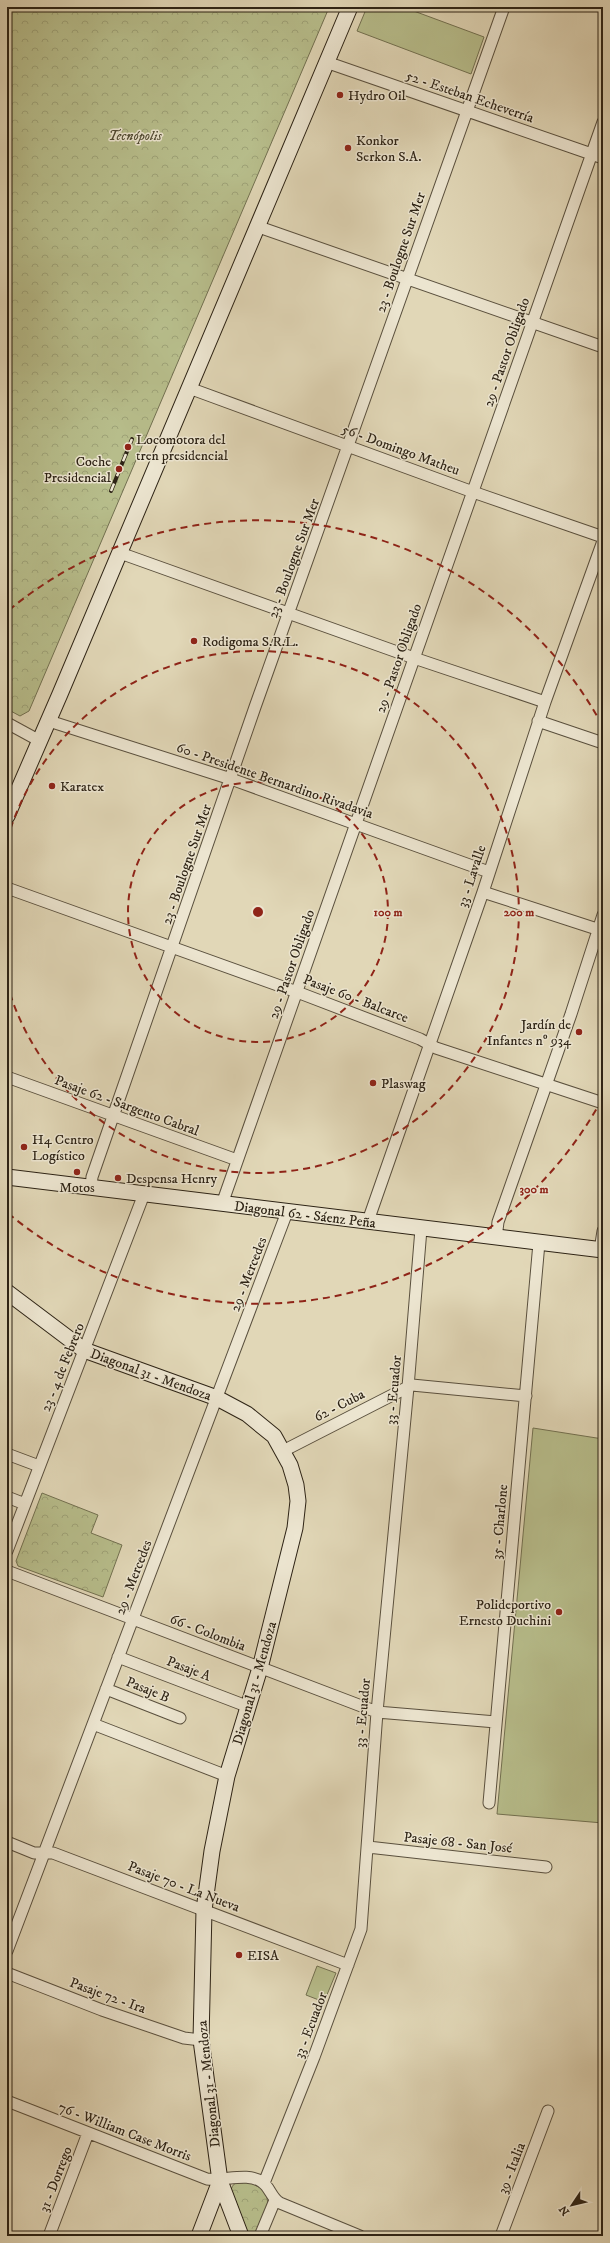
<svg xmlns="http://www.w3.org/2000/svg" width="610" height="2243" font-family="'IM FELL DW Pica',serif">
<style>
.grass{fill:#b7bd8b;stroke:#727050}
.forest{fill:url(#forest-crowns);stroke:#727050}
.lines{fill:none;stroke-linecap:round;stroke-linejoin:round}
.street-casing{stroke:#5a503e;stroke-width:13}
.secondary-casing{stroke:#2d2315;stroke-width:17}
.street{stroke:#ece5d0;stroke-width:11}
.secondary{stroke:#ece5d0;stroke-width:15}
.rail-casing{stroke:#2d2315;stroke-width:4}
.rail{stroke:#ece5d0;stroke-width:2.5;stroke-dasharray:8;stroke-linecap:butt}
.ring{fill:none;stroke:#8f2418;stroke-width:2;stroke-dasharray:7 5}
.poi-dot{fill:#8f2418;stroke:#ece5d0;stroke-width:1.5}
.labels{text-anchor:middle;stroke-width:3;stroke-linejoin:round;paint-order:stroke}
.poi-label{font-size:14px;fill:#2d2315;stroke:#ece5d0;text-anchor:start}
.street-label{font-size:14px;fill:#2d2315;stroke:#ece5d0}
.park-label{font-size:14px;font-style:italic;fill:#504a32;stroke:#ece5d0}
.centre{fill:#8f2418;stroke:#ece5d0;stroke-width:2}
.ring-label{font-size:12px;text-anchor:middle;font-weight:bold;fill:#8f2418;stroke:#ece5d0;stroke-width:3;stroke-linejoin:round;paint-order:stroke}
</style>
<defs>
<pattern id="forest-crowns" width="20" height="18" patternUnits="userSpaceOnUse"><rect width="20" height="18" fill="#b7bd8b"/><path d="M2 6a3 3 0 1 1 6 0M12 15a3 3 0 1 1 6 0" fill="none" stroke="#9ea277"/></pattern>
</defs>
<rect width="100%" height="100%" fill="#e1d7b7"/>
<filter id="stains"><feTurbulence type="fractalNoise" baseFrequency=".005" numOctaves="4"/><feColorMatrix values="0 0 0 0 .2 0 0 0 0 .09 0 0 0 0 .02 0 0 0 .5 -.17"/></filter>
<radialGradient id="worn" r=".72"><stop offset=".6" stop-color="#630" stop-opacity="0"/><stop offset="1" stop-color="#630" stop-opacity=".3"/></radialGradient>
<path class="grass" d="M 367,7 L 403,7 L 484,37 L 471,74 L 357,31 Z
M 533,1428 L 603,1439 L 603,1823 L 497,1814 Z
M 317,1966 L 336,1973 L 324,2002 L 306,1995 Z"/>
<path class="forest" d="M 7,7 L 319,7 L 328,10 L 29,711 L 20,716 L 7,709 Z
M 42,1493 L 98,1515 L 91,1533 L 122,1545 L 103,1597 L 18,1566 L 16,1561 Z
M 244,2180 C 280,2193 267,2209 255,2236 L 247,2234 L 231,2191 C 232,2183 237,2182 244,2180 Z"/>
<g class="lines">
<defs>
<path id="street" d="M 326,62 L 603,158
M 256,226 L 603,347
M 189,388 L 473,492 L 603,537
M 120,553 L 414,658 L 545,702
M 49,721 L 231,779 L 489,872
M 538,721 L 603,743
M 7,723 L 40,741
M 7,888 L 297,992 L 420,1039 L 436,1048 L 603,1103
M 483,892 L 603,931
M 7,1077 L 237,1160
M 91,1188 L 92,1177 L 255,707 L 504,7
M 222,1204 L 603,122
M 368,1221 L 483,892 L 545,702 L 603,541
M 496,1238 L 498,1222 L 571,1014 L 603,915
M 600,1250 L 603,1231
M 283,1451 L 412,1385 L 526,1396
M 7,1454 L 39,1466
M 7,1497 L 25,1504
M 7,1551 L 144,1194
M 7,1571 L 377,1712 L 496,1722
M 118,1657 L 249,1707
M 106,1689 L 180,1718
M 93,1724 L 227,1776
M 489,1803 L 539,1243
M 7,1842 L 34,1853 L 53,1853 L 348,1965
M 368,1847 L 546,1867
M 7,1951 L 287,1212
M 7,1973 L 102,2010 L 184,2038 L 201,2040
M 7,2101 L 207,2179 C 225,2181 248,2172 262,2182 C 270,2187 271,2198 280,2203 L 360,2236
M 264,2183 L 314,2057 L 361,1929 L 377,1712 L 408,1387 L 421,1229
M 49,2236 L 88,2133
M 260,2236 L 275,2200
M 501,2236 L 548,2111"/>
<path id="secondary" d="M 7,816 L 60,694 L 350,7
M 7,1177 L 603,1250
M 7,1292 L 84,1350 L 217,1398 L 247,1414 L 274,1436 L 290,1465 L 296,1485 L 298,1501 L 295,1528 L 260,1668 L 227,1776 L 212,1851 L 204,1910 L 201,2040 L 220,2181 L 241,2236
M 199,2236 L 220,2181"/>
</defs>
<use href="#street" class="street-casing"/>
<use href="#secondary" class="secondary-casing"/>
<use href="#street" class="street"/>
<use href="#secondary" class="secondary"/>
<defs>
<path id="rail" d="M 111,491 L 132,439"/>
</defs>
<use href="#rail" class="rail-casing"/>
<use href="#rail" class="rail"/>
</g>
<g class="ring">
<circle cx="258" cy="912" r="130"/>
<path d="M7 840A261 261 0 1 1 7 984"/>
<path d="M602 1099A391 391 0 0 1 9 1214M9 610A391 391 0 0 1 602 725"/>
</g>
<g class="poi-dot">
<circle cx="340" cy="95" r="4"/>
<circle cx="348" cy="148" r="4"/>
<circle cx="128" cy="447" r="4"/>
<circle cx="119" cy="469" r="4"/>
<circle cx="194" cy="641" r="4"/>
<circle cx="52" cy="786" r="4"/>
<circle cx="579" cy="1032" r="4"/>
<circle cx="373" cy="1083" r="4"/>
<circle cx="24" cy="1147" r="4"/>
<circle cx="77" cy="1172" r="4"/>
<circle cx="118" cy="1178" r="4"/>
<circle cx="559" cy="1612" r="4"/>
<circle cx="239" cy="1955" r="4"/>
</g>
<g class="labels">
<g class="poi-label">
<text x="348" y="100">Hydro Oil</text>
<text x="356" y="145">Konkor<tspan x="356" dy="16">Serkon S.A.</tspan></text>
<text x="136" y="444">Locomotora del<tspan x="136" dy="16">tren presidencial</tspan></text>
<text x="111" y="466" text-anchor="end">Coche<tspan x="111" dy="16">Presidencial</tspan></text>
<text x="202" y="646">Rodigoma S.R.L.</text>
<text x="60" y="791">Karatex</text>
<text x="571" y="1029" text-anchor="end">Jardín de<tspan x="571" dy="16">Infantes nº 934</tspan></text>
<text x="381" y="1088">Plaswag</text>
<text x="32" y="1144">H4 Centro<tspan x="32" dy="16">Logístico</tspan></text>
<text x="126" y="1183">Despensa Henry</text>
<text x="77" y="1192" text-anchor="middle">Motos</text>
<text x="551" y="1609" text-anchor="end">Polideportivo<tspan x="551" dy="16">Ernesto Duchini</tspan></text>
<text x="247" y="1960">EISA</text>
</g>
<g class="street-label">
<text transform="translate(470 96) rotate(19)" y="5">52 - Esteban Echeverría</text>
<text transform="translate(400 252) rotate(-71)" y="5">23 - Boulogne Sur Mer</text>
<text transform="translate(506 352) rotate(-71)" y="5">29 - Pastor Obligado</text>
<text transform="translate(401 449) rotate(20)" y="5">56 - Domingo Matheu</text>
<text transform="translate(293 558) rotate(-70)" y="5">23 - Boulogne Sur Mer</text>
<text transform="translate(398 658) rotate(-71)" y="5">29 - Pastor Obligado</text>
<text transform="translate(275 780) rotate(19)" y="5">60 - Presidente Bernardino Rivadavia</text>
<text transform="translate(186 864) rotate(-71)" y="5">23 - Boulogne Sur Mer</text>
<text transform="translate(471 876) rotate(-72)" y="5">33 - Lavalle</text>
<text transform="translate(291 964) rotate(-71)" y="5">29 - Pastor Obligado</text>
<text transform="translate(356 998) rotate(21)" y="5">Pasaje 60 - Balcarce</text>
<text transform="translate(127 1105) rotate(20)" y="5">Pasaje 62 - Sargento Cabral</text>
<text transform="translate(305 1214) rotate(7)" y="5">Diagonal 62 - Sáenz Peña</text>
<text transform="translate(248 1274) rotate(-69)" y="5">29 - Mercedes</text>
<text transform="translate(62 1367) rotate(-68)" y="5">23 - 4 de Febrero</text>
<text transform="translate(151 1374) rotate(20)" y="5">Diagonal 31 - Mendoza</text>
<text transform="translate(393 1390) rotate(-85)" y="5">33 - Ecuador</text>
<text transform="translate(339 1405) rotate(-27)" y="5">62 - Cuba</text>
<text transform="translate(499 1522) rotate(-85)" y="5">35 - Charlone</text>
<text transform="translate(133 1577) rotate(-69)" y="5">29 - Mercedes</text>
<text transform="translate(208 1632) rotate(21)" y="5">66 - Colombia</text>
<text transform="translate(189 1668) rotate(21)" y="5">Pasaje A</text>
<text transform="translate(254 1683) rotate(-74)" y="5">Diagonal 31 - Mendoza</text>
<text transform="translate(148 1689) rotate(22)" y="5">Pasaje B</text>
<text transform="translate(362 1713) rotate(-85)" y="5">33 - Ecuador</text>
<text transform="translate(458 1842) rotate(6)" y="5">Pasaje 68 - San José</text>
<text transform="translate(184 1886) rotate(21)" y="5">Pasaje 70 - La Nueva</text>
<text transform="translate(108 1995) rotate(20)" y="5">Pasaje 72 - Ira</text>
<text transform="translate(310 2025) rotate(-69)" y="5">33 - Ecuador</text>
<text transform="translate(208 2084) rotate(-96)" y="5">Diagonal 31 - Mendoza</text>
<text transform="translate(125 2131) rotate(21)" y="5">76 - William Case Morris</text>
<text transform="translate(511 2168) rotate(-69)" y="5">39 - Italia</text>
<text transform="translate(55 2179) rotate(-69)" y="5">31 - Dorrego</text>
</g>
<g class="park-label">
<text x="135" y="140">Tecnópolis</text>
</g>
</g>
<circle cx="258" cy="912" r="6" class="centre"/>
<g class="ring-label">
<text x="388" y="916">100 m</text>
<text x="519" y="916">200 m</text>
<text x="534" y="1193">300 m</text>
</g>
<rect width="610" height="2243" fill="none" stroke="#e1d7b7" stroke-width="24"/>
<rect x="8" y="8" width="594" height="2227" fill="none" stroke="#2d2315" stroke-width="2"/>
<rect x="12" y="12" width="586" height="2219" fill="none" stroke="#2d2315"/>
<g transform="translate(572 2205) rotate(235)" stroke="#ece5d0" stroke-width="3" paint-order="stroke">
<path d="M0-3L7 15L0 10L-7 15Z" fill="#2d2315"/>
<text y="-6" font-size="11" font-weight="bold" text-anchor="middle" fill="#2d2315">N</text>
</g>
<rect width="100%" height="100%" filter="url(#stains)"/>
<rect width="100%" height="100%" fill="url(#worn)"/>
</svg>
